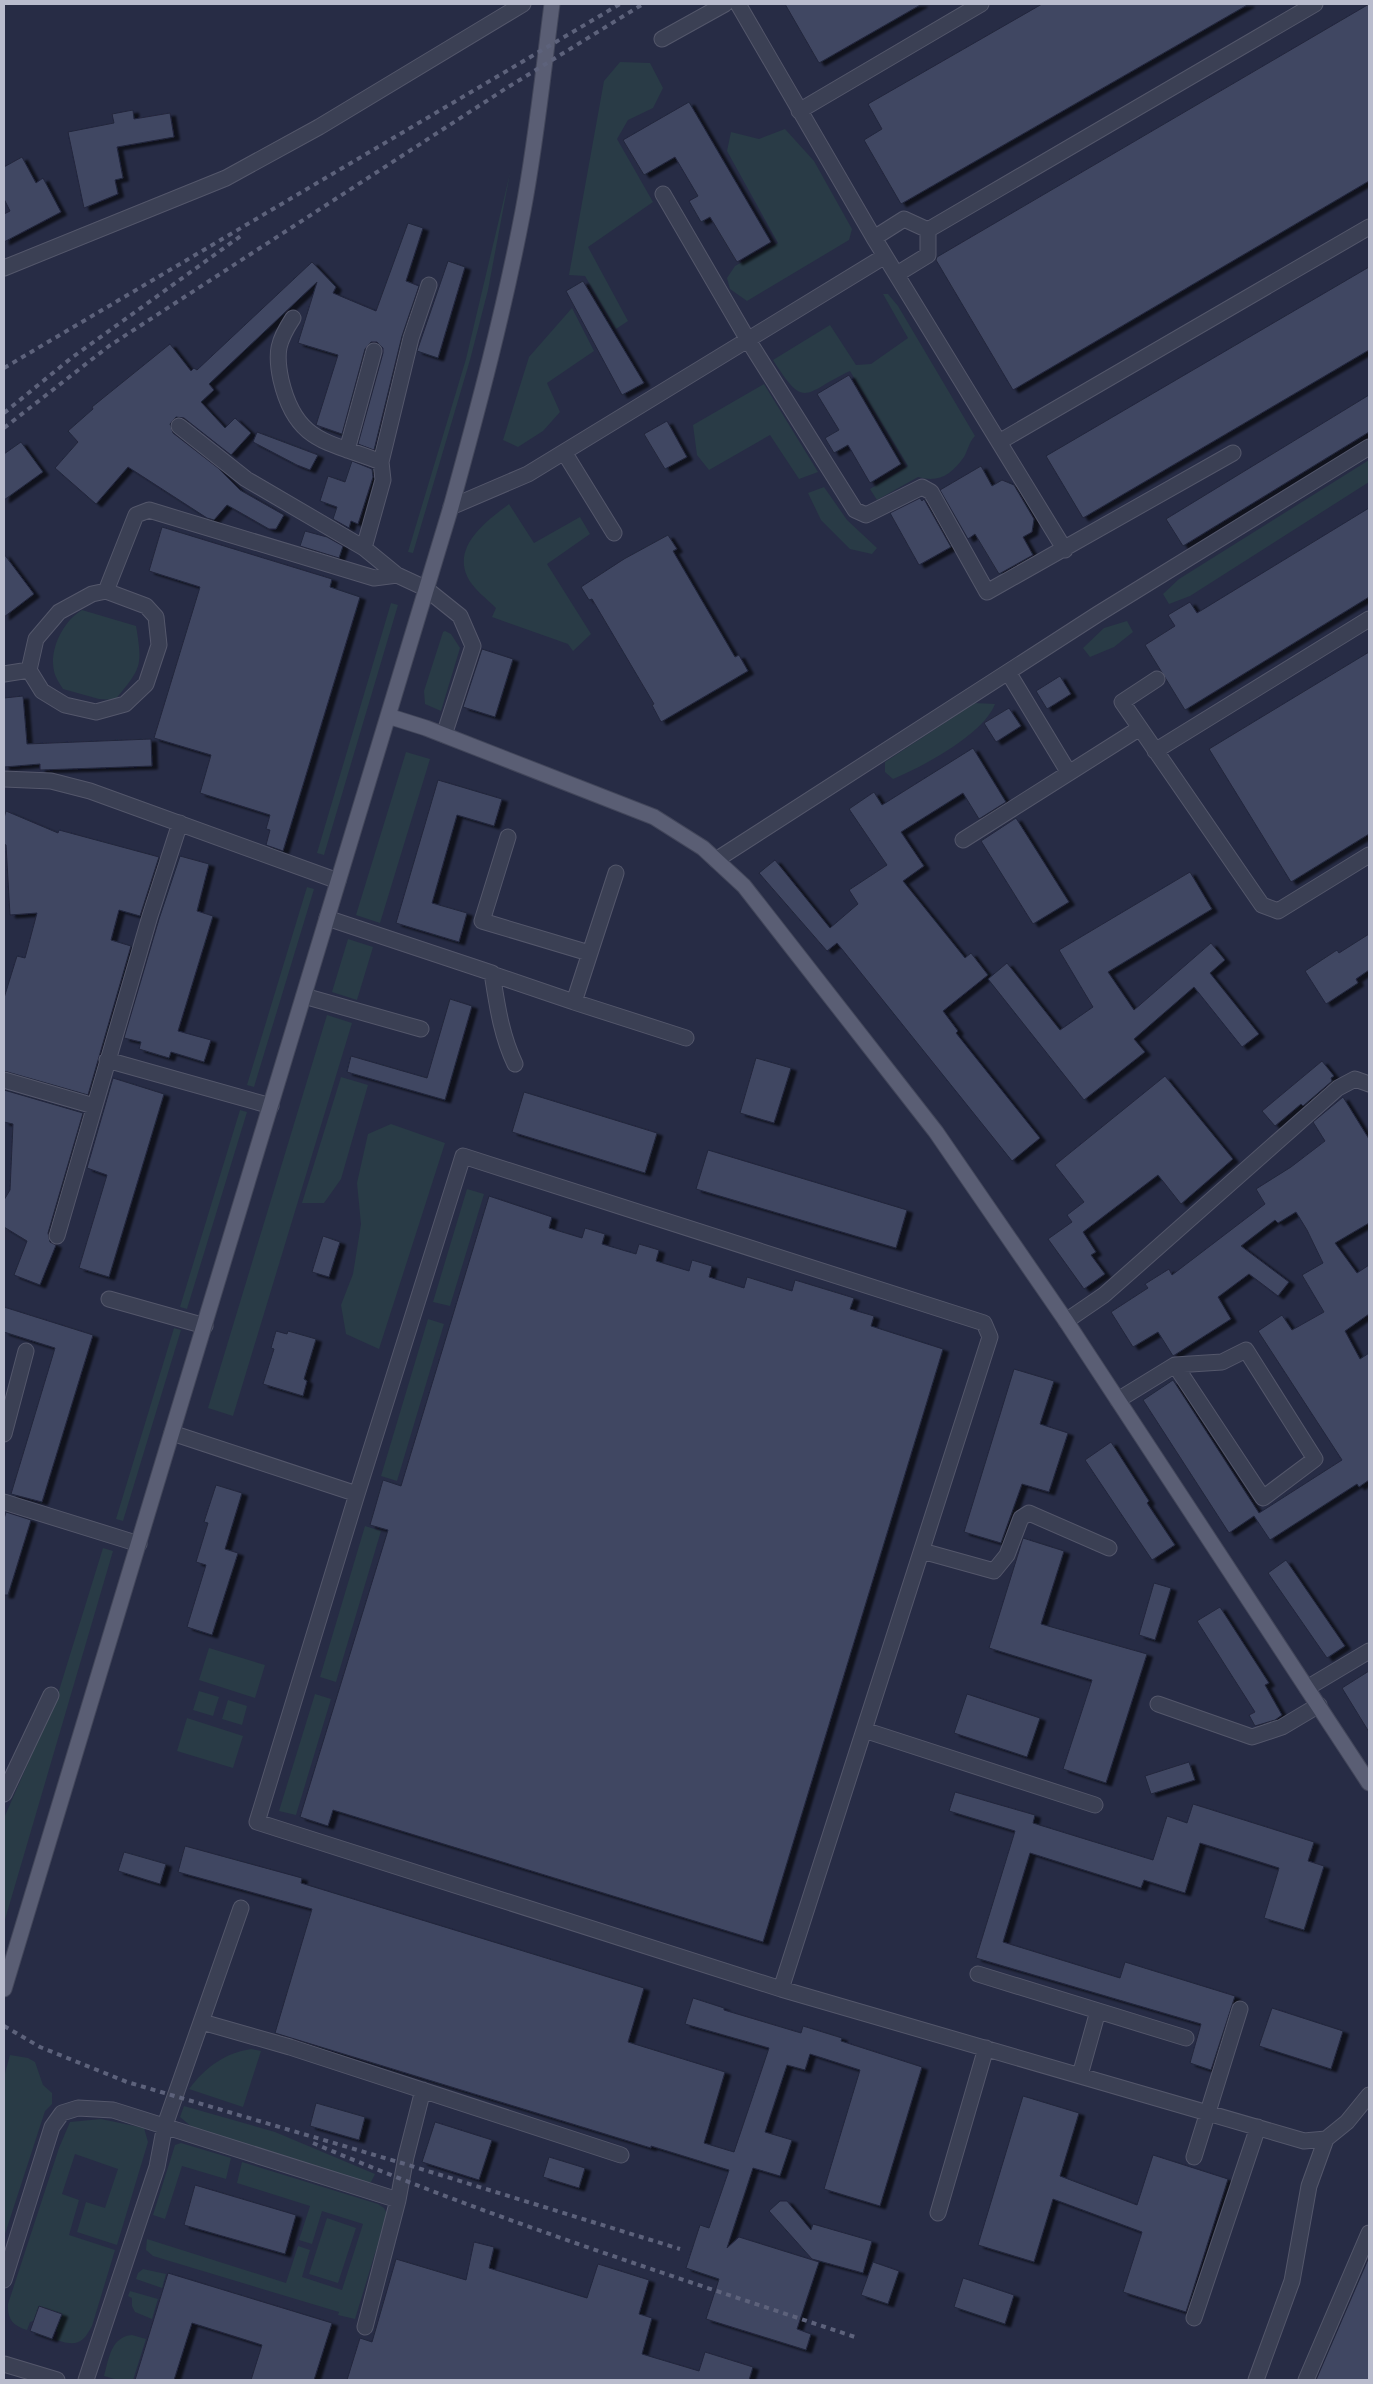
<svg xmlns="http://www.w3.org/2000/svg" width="1373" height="2384" font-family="'Work Sans',sans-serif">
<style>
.green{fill:#293b46}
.building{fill:#414762;stroke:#22263c;filter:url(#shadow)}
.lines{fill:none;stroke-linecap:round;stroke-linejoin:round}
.minor-casing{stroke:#54576b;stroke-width:17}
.major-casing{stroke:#42465a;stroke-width:17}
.minor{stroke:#3b4054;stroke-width:15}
.major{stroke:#5a5e74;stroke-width:15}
.rail{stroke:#5d627b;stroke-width:4;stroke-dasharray:5 5;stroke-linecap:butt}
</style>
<defs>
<filter id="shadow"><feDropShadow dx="5.5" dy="3" stdDeviation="1" flood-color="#0009"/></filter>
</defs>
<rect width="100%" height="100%" fill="#272c45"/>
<path class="green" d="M 620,62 L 650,63 L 663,88 L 653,108 L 628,120 L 617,139 L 653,202 L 588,247 L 628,321 L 616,329 L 585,276 L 569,275 L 604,81 Z
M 785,129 L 814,161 L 852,229 L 849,240 L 747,301 L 730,289 L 727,278 L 735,266 L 778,243 L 727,151 L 731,132 L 759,139 Z
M 510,173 L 488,290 L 470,360 L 413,553 L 408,552 L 466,359 Z
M 883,294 L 888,294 L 898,306 L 975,436 C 969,442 968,450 964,457 C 951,475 939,483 918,477 L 877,500 L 870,489 L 908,466 L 850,371 C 804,392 806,412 773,360 L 830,325 L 856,365 L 871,364 L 908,338 Z
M 572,308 L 594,351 L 547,383 L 560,412 L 543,431 L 518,447 L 503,440 L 529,357 Z
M 764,384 L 818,472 L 799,479 L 770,435 L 709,470 L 697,455 L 693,425 Z
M 1369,460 L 1369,482 L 1190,596 L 1169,604 L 1163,594 L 1179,579 Z
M 824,487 L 847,520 L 877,548 L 872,554 L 850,549 L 821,520 L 808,493 Z
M 509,504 L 534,543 L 580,517 L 590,534 L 547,564 L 591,634 L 573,651 L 568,644 L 492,617 L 496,608 C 487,599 472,588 467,576 C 453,545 488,520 509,504 Z
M 391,603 L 398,605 L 324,855 L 317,853 Z
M 82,610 L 136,626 C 143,667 141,668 115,700 L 99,699 L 63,689 C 60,684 55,677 54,671 C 49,650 63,621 82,610 Z
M 1127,621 L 1133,632 L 1114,647 L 1090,657 L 1083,648 L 1104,628 Z
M 445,631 L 451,634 L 460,648 L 441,711 L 425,704 L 424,691 L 443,632 Z
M 975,703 L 995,704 C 984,734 922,767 893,779 L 885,772 L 885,762 Z
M 406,752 L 430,759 L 380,923 L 356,915 Z
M 307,887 L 314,889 L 254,1087 L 247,1085 Z
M 348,939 L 373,947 L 357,1000 L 332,992 Z
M 327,1015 L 352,1023 L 233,1416 L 208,1408 Z
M 341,1077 L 368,1085 L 341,1179 L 324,1203 L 302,1203 Z
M 240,1110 L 247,1112 L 187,1309 L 180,1307 Z
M 391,1124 L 445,1143 L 379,1349 L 346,1334 L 341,1305 L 353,1274 L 361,1224 L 357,1183 L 368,1134 Z
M 467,1189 L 484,1194 L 450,1306 L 433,1302 Z
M 428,1319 L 444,1324 L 397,1481 L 381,1476 Z
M 174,1328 L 181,1330 L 123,1521 L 116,1519 Z
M 365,1526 L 381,1531 L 336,1682 L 320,1677 Z
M 103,1548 L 113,1551 L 4,1923 L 4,1818 L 57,1697 Z
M 209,1648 L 265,1665 L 255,1698 L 199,1680 Z
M 199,1691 L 219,1697 L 213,1716 L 193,1710 Z
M 315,1694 L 331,1699 L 296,1815 L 279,1811 Z
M 228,1700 L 247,1706 L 242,1725 L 222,1719 Z
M 187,1718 L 243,1736 L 233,1768 L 177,1751 Z
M 251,2049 L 261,2051 L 243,2107 L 189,2089 C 205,2068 224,2053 251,2049 Z
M 10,2055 L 28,2058 L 35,2062 L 43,2085 L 52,2093 L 52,2104 L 45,2111 L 4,2237 L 4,2077 Z
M 184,2106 L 275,2132 L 375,2174 L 371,2182 L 364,2182 L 192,2127 L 180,2117 Z
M 101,2119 L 144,2128 L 148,2142 L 117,2245 L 77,2232 L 86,2202 L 105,2208 L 118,2169 L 75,2154 L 62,2194 L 79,2200 L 69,2235 L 115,2250 L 92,2326 C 82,2345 76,2346 56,2340 L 58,2332 L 56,2331 L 61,2314 L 30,2322 L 27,2330 C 13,2326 7,2319 8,2304 L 59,2148 L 70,2122 Z
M 181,2143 L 231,2158 L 226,2179 L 182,2166 L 165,2219 L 153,2215 L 175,2145 Z
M 242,2162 L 378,2204 L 384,2208 L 387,2214 L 355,2319 L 338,2315 L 339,2312 L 153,2256 L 146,2250 L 147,2239 L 286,2283 L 298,2246 L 310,2250 L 302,2277 L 342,2290 L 363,2224 L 322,2211 L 312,2244 L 299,2240 L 310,2206 L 237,2183 Z
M 327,2218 L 356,2228 L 338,2283 L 309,2274 Z
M 143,2269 L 166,2274 L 162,2288 L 136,2279 L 138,2273 Z
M 130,2291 L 158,2299 L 152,2319 L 135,2312 L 132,2306 L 132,2298 L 128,2296 Z
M 132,2335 L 146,2339 L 133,2380 L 118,2380 L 104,2376 C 109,2358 111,2337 132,2335 Z"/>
<path class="building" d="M 785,4 L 922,4 L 819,63 Z
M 1042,4 L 1249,4 L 901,204 L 864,140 L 882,129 L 868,104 Z
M 1369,4 L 1369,181 L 1013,390 L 936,260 L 937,257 Z
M 689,102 L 771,242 L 737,262 L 710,217 L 701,222 L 689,201 L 698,196 L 675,157 L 644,175 L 623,140 Z
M 133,110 L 134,119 L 170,113 L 174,137 L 117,147 L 123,178 L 115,180 L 118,194 L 84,208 L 68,132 L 114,123 L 112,114 Z
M 22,157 L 36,183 L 43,178 L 61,212 L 4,242 L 4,214 L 10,211 L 4,199 L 4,167 Z
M 408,223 L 423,228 L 406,281 L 419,286 L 402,336 L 374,450 L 358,444 L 383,353 L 383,348 L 377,342 L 371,342 L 365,349 L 342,434 L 316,425 L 338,355 L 298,343 L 317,282 L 209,384 L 214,390 L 201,402 L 225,428 L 235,418 L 251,433 L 231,455 L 184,418 L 176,417 L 170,424 L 173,433 L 218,468 L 240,490 L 284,515 L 276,529 L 269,529 L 227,505 L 214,520 L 207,518 L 128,467 L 96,504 L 55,468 L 78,442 L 68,431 L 93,409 L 92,407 L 170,344 L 191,371 L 194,368 L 197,370 L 312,262 L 336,287 L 333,293 L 376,311 Z
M 448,261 L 465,267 L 438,358 L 417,351 Z
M 1369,267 L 1369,350 L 1083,518 L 1046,456 Z
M 583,281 L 644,383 L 622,395 L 566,291 Z
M 849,375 L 901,464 L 870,483 L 848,445 L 834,453 L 825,438 L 839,430 L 817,394 Z
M 1369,395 L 1369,432 L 1183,546 L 1166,519 Z
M 667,421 L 687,457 L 665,469 L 644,434 Z
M 257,432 L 318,455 L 310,470 L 297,465 L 253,442 Z
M 21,442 L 43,472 L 4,500 L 4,454 Z
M 352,461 L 372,469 L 373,477 L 358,524 L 351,521 L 349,528 L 333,519 L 337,507 L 320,501 L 328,476 L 345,482 Z
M 981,466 L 992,486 L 1002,480 L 1014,485 L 1034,519 L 1032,532 L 1023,537 L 1033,555 L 999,574 L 975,534 L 968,539 L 940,490 Z
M 920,498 L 922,501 L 924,499 L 951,547 L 919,565 L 890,513 Z
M 1369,508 L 1369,597 L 1185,710 L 1145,645 L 1175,626 L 1168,615 L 1190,602 L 1197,613 Z
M 162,527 L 332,579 L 330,587 L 360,597 L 283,851 L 266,845 L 270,830 L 266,829 L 270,815 L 200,793 L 211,755 L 154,738 L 200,587 L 149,571 Z
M 305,531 L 327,537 L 343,546 L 339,558 L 300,546 Z
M 668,535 L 677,549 L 673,551 L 735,657 L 739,655 L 748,671 L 661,722 L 652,705 L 654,704 L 592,599 L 589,600 L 581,587 L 624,559 Z
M 4,554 L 34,594 L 4,617 Z
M 482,649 L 513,659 L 495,717 L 463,707 Z
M 1369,652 L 1369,834 L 1291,882 L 1209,749 Z
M 1060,676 L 1071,694 L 1047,709 L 1036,691 Z
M 23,696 L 27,744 L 151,739 L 152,766 L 40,770 L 40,764 L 4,767 L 4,698 Z
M 1009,708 L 1021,726 L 996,742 L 984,723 Z
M 973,748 L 1006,802 L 979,819 L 963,793 L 901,832 L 924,866 L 903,881 L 965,958 L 971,953 L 988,975 L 943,1011 L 958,1031 L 956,1033 L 1040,1138 L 1012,1161 L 837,943 L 827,951 L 759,873 L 775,860 L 830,928 L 858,904 L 849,890 L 887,865 L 849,809 L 874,792 L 882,805 Z
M 438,780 L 502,799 L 494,826 L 457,815 L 432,903 L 467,913 L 459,942 L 396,923 Z
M 6,811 L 58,833 L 59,830 L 159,857 L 140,916 L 119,910 L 111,940 L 131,946 L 88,1095 L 4,1071 L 4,998 L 17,956 L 25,958 L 37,913 L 10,915 L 6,845 L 4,844 L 4,818 Z
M 1016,818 L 1069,902 L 1033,924 L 981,841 Z
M 180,856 L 209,864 L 197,911 L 213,916 L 178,1031 L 211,1040 L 204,1062 L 171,1052 L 169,1058 L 139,1049 L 141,1042 L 124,1038 L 159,919 Z
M 1190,872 L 1212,909 L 1108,972 L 1134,1010 L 1211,943 L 1225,960 L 1210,973 L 1259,1034 L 1242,1047 L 1194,987 L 1134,1039 L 1145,1052 L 1084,1100 L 988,979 L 1007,963 L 1060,1030 L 1093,1007 L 1059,950 Z
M 1369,934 L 1369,970 L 1356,979 L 1358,983 L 1326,1004 L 1305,971 L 1337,950 L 1339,953 Z
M 450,999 L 472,1006 L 445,1100 L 347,1072 L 351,1056 L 427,1078 Z
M 756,1058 L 791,1068 L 774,1123 L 740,1113 Z
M 1322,1061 L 1334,1076 L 1331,1078 L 1332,1081 L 1303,1106 L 1301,1104 L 1275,1126 L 1262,1111 Z
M 1165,1076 L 1233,1159 L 1181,1204 L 1158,1175 L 1083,1232 L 1096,1252 L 1091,1255 L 1105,1274 L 1084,1289 L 1048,1239 L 1072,1222 L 1067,1215 L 1084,1202 L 1055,1165 Z
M 113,1078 L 164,1094 L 109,1277 L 79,1268 L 107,1175 L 87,1168 Z
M 4,1090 L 83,1113 L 48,1233 L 50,1242 L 56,1245 L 40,1285 L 14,1275 L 27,1241 L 4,1227 L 4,1200 L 10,1190 L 13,1124 L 4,1122 Z
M 524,1092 L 657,1133 L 645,1173 L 512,1132 Z
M 1343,1097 L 1369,1139 L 1369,1223 L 1335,1243 L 1357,1273 L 1369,1265 L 1369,1314 L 1345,1331 L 1360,1359 L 1369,1353 L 1369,1480 L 1359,1487 L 1357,1484 L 1270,1540 L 1254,1516 L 1229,1533 L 1143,1400 L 1173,1380 L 1259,1513 L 1342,1460 L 1258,1331 L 1282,1315 L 1292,1330 L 1324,1312 L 1302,1275 L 1323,1263 L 1307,1230 L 1296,1212 L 1278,1223 L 1275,1220 L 1241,1246 L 1289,1282 L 1278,1296 L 1249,1274 L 1218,1297 L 1231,1319 L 1173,1356 L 1158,1332 L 1133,1347 L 1111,1312 L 1148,1288 L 1145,1284 L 1169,1269 L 1172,1275 L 1265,1204 L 1256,1189 L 1291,1167 L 1325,1141 L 1313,1122 Z
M 708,1150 L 907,1210 L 896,1248 L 696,1189 Z
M 489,1196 L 552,1217 L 549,1228 L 582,1238 L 585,1228 L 605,1234 L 602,1244 L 636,1254 L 639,1244 L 659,1250 L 656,1261 L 689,1271 L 692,1260 L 712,1266 L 709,1277 L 744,1288 L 747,1277 L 792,1291 L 795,1280 L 854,1298 L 850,1309 L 874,1316 L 871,1326 L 943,1349 L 763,1942 L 333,1810 L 328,1826 L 300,1817 L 388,1530 L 370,1525 L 383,1480 L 401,1486 Z
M 323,1236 L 340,1242 L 329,1277 L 312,1272 Z
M 4,1307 L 93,1335 L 42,1502 L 11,1494 L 55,1348 L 4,1332 Z
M 276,1331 L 287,1334 L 288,1331 L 316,1339 L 304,1379 L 307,1381 L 303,1396 L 263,1384 L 274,1349 L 271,1348 Z
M 1014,1369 L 1054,1381 L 1040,1424 L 1068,1433 L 1049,1492 L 1022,1484 L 1001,1543 L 964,1532 Z
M 1111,1442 L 1149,1501 L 1147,1503 L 1175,1545 L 1152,1560 L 1085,1460 Z
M 216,1485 L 242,1493 L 225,1549 L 238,1553 L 212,1635 L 187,1627 L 206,1565 L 196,1562 L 208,1523 L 204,1522 Z
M 6,1512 L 31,1520 L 8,1595 L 4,1595 L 4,1519 Z
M 1023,1538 L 1064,1551 L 1041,1624 L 1147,1654 L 1106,1783 L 1063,1769 L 1092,1680 L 989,1648 Z
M 1286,1560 L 1345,1646 L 1327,1658 L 1268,1573 Z
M 1154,1583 L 1171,1588 L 1155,1640 L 1139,1635 Z
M 1220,1607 L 1269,1683 L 1265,1685 L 1282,1715 L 1275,1720 L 1255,1726 L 1249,1715 L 1255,1712 L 1197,1621 Z
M 1369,1671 L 1369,1732 L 1342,1688 Z
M 967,1694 L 1040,1718 L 1027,1757 L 954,1733 Z
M 1189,1762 L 1195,1780 L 1151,1794 L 1145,1776 Z
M 955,1792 L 1035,1815 L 1033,1823 L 1153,1860 L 1167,1816 L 1187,1823 L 1193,1804 L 1314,1842 L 1308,1861 L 1324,1866 L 1304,1930 L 1264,1918 L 1279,1868 L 1200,1843 L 1185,1893 L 1144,1880 L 1141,1888 L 1030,1853 L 1003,1942 L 1120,1978 L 1125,1962 L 1235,1996 L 1211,2070 L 1190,2063 L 1201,2024 L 976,1958 L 1015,1831 L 949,1811 Z
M 185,1846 L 302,1878 L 301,1883 L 644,1988 L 628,2042 L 725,2072 L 704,2143 L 734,2152 L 769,2048 L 685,2024 L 693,1998 L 724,2008 L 724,2010 L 801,2033 L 803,2026 L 842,2038 L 841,2041 L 922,2067 L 880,2206 L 824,2189 L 860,2070 L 810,2054 L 805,2070 L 787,2065 L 765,2132 L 792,2140 L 780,2176 L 753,2168 L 727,2248 L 739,2237 L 819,2262 L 797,2329 L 811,2334 L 806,2350 L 706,2319 L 719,2279 L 686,2268 L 700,2225 L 709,2228 L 729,2170 L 651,2146 L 651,2148 L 275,2033 L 312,1909 L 178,1872 Z
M 124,1852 L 166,1864 L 160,1884 L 118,1871 Z
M 1272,2008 L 1343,2031 L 1331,2069 L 1259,2046 Z
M 1023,2096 L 1079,2113 L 1060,2176 L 1137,2205 L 1153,2155 L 1228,2179 L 1186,2312 L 1123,2292 L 1142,2232 L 1053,2199 L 1034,2262 L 978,2245 Z
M 316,2103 L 365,2117 L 359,2140 L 310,2126 Z
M 435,2122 L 492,2140 L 479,2180 L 422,2162 Z
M 549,2157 L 585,2168 L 579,2188 L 543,2177 Z
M 195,2185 L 296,2215 L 285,2254 L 184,2225 Z
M 780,2201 L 787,2201 L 811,2230 L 813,2224 L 872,2241 L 863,2273 L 812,2259 L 769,2211 Z
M 474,2242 L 494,2247 L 489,2268 L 587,2298 L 598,2264 L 649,2280 L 639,2314 L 652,2318 L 642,2354 L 699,2371 L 705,2352 L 753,2367 L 749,2380 L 347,2380 L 360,2338 L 372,2342 L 396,2259 L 466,2280 Z
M 1369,2257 L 1369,2380 L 1316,2380 Z
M 873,2262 L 899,2271 L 888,2304 L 861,2295 Z
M 168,2273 L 332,2323 L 314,2380 L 251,2380 L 262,2345 L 192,2323 L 174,2380 L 135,2380 Z
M 963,2278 L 1014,2295 L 1005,2324 L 954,2307 Z
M 39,2306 L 62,2314 L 52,2339 L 30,2331 Z"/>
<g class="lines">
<defs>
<path id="minor" d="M 738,4 L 874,238 L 1065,550
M 662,39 L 725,4
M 799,111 L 981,4
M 663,194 L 748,340 L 855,510 L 866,515 L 922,487 L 931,492 L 987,592 L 1233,453
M 928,230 L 1315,4
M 874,238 L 904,219 L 928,230 L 928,255 L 897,274
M 4,268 L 226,178 L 319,127 L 523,4
M 293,318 C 278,341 275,352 281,380 C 296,444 329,441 381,462 L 383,480 L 364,548
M 179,426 L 246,479 L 364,548 L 397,575
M 999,442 L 1369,227
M 347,450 L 374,351
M 564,452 L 614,533
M 381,462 L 411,338 L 429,285
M 451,507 L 528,474 L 885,256
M 29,670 L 42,691 L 65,705 L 96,712 L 125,704 L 146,684 L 159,645 L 156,617 L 146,606 L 106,591
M 1008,672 L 1069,773
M 4,674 L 29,670 L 36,639 L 59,612 L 92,594 L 106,591 L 136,515 L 149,510 L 374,578 L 397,575 L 425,588 L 460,616 L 473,646 L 444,735
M 1140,728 L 1122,702 L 1157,679
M 1155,751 L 1369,619
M 4,779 L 51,781 L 90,791 L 338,881
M 508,837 L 482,921 L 589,953
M 963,840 L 1140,728 L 1262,905 L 1278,911 L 1369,855
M 716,860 L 1098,614 L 1369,447
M 327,918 L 492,973 C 497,1004 501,1035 515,1064
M 492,974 L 574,1002 L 616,873
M 304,996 L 421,1029
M 574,1002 L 686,1038
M 107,1060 L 271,1106
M 4,1080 L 94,1106
M 57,1236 L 150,916 L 180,823
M 109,1299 L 205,1326
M 1066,1321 L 1104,1295 L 1338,1088 L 1355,1079 L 1369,1084
M 1118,1400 L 1175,1365 L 1263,1498 L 1315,1459 L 1246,1350 L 1222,1362 L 1175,1365
M 172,1433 L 357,1494
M 4,1434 L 26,1351
M 4,1502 L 139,1544
M 922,1551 L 994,1571 L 1007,1555 L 1021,1518 L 1029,1513 L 1109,1548
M 1307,1688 L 1369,1651
M 1158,1704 L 1252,1737 L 1282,1727 L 1319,1705
M 864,1730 L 1095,1805
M 4,1794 L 51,1695
M 978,1974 L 1186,2038
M 781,1989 L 990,1337 L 984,1323 L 463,1156 L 357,1494 L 257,1822 L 781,1989 L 1304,2141 L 1326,2139 L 1347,2122 L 1369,2095
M 202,2022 L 290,2047 L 621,2155
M 1080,2075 L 1098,2011
M 1194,2157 L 1240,2009
M 398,2200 L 406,2157 L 423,2090
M 938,2213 L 986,2048
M 4,2280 L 52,2127 L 62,2113 L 78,2108 L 113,2110 L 398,2200 L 365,2327
M 1194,2318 L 1258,2127
M 4,2364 L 57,2380
M 86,2380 L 157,2167 L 165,2125 L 241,1908
M 1256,2380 L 1292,2281 L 1309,2186 L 1326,2139
M 1306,2380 L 1369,2233"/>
<path id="major" d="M 388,716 L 426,728 L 654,817 L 703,848 L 744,886 L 936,1132 L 1066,1321 L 1369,1783
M 4,1989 L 451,507 C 478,409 504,311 523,211 C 536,143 543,73 552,4"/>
</defs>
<use href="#minor" class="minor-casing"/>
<use href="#major" class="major-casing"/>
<use href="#minor" class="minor"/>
<use href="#major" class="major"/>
<path class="rail" d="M 4,368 L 620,4
M 4,413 L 70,359 L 242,235
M 4,428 L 109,346 L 505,89 L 643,4
M 4,2026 L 40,2047 L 127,2082 L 405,2164 L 680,2249
M 313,2143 C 489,2218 673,2276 855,2337"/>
</g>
<rect width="1373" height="2384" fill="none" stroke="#b9bccd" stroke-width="10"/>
</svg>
